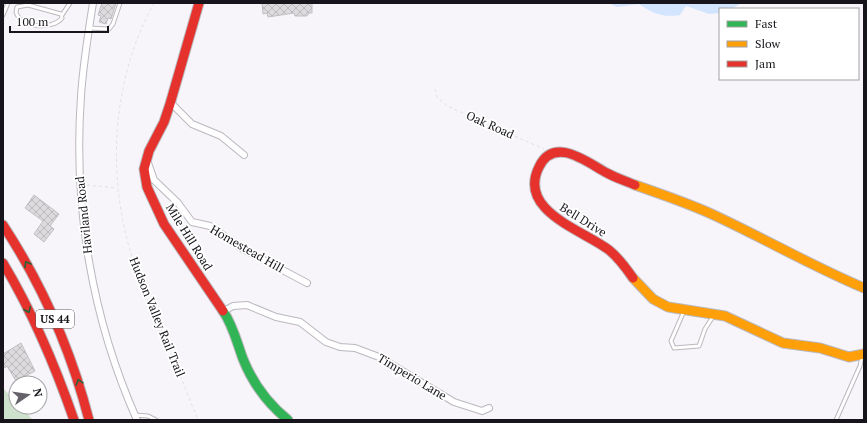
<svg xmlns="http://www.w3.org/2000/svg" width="867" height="423" font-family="'PT Serif',serif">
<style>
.green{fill:#cde1cc}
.water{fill:#d3e5fe}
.building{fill:url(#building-cross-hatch);stroke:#c2bfc4}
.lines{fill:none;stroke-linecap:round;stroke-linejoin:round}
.lane-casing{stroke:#bbb8be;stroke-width:5}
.street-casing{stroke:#bbb8be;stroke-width:8}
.fast-casing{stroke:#bbb8be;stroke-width:11}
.slow-casing{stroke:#bbb8be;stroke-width:11}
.jam-casing{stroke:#bbb8be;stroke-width:11}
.path{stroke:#e1e0e2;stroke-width:1;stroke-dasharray:3 3;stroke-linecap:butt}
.lane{stroke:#fefefe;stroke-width:3}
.street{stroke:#fefefe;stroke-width:6}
.fast{stroke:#30b455;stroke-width:9}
.slow{stroke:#ff9f0a;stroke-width:9}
.jam{stroke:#e5322d;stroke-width:9}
.oneway{stroke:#246438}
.labels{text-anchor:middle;stroke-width:3.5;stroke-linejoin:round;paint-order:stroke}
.shield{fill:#fff;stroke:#5d5b5f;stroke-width:1}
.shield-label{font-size:11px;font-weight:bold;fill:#17151b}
.street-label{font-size:12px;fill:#17151b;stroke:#fff}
</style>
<defs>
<pattern id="building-cross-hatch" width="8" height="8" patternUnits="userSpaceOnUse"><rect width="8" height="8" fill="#dddade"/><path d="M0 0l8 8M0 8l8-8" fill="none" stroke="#bdbabe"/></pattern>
</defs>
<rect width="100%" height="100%" fill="#f7f5fa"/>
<path class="green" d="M 3,388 L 16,402 L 16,407 L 21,407 L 33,420 L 3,420 Z"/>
<path class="water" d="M 608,3 L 742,3 L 731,9 L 720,9 L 720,13 L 709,14 L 686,6 L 680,15 C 663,18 652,13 639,4 L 617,7 Z"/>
<path class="building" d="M 102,3 L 116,3 L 111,19 L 108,18 L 106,24 L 99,22 L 101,16 L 98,15 Z
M 262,3 L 312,3 L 312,13 L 309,13 L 307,16 L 295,16 L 294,13 L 268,17 L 267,13 L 263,14 Z
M 34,195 L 59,214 L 50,226 L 54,229 L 44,242 L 34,234 L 43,221 L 25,208 Z
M 21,343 L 35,371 L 16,381 L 7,366 L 5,368 L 3,365 L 3,354 Z"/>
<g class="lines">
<defs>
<path id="lane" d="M 28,5 L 61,14 L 62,18 C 53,30 20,28 16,12 L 17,7 Z
M 3,15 L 8,3
M 62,15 L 70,3
M 89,28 L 109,29 L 113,24 L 120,3
M 684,311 L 671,341 L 674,348 L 699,346 L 705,329 L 714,315
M 134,415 L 148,416 L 156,420
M 836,420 L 860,366 L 862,356"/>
<path id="street" d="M 93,3 C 88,34 83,65 81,96 C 73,207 92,319 137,420
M 170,102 L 192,124 L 221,136 L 244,155
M 147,160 L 154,180 L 178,203 L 192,222 L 210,226 L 243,249 L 307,283
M 224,311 L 233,306 L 247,305 L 276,317 L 300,322 L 326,342 L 340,347 L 355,348 L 379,357 L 454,402 L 482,411 L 489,408"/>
<path id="fast" d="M 223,311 C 233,325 237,343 243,359 C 253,384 267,403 288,420"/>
<path id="slow" d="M 635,185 C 663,195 691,204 718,217 C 767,240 814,267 864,288
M 633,278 L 653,299 L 668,307 L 725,316 L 783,343 L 820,348 L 849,357 L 864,354"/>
<path id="jam" d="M 199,3 L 170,104 L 164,122 L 149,151 L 144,169 L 147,187 L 164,224 L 223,311
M 3,225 C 43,286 71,350 89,420
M 3,263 C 33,313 55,365 74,420
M 633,278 C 626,268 619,258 609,250 C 583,230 517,211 539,167 C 554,135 588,163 607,173 C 616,178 626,181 635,185"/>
</defs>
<use href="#lane" class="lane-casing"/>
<use href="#street" class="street-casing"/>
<use href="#fast" class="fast-casing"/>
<use href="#slow" class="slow-casing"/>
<use href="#jam" class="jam-casing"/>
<path class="path" d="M 154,3 C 112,79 106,174 132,257 C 141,288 155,317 168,347 C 179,371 188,396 198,420
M 435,89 L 437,97 L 447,106 L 544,149
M 87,185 L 117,188"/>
<use href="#lane" class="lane"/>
<use href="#street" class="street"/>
<use href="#fast" class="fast"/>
<use href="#slow" class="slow"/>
<use href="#jam" class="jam"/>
</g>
<defs><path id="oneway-chevron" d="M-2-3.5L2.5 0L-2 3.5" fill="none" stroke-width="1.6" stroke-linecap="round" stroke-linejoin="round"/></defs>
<g class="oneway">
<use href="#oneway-chevron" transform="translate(27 264) rotate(-119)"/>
<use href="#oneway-chevron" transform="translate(28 310) rotate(65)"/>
<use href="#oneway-chevron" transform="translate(79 382) rotate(-107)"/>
</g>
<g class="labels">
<rect class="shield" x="36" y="310" width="38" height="18" rx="3"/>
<g class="shield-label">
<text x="55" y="323">US 44</text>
</g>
<g class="street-label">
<text transform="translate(490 125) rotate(24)" y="4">Oak Road</text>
<text transform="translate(84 215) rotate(-96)" y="4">Haviland Road</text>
<text transform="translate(583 220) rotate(32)" y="4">Bell Drive</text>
<text transform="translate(189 237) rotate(58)" y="4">Mile Hill Road</text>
<text transform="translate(247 249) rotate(30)" y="4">Homestead Hill</text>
<text transform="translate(157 317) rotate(68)" y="4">Hudson Valley Rail Trail</text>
<text transform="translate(412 377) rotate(31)" y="4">Timperio Lane</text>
</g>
</g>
<rect width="867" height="423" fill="none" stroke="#17151b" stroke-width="8"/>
<rect x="719" y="8" width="140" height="72" fill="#ffffff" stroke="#a2a1a4"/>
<rect x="727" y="21" width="20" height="6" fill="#30b455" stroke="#a2a1a4"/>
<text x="755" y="28" font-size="12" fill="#17151b">Fast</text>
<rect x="727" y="41" width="20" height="6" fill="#ff9f0a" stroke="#a2a1a4"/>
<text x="755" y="48" font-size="12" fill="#17151b">Slow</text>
<rect x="727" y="61" width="20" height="6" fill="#e5322d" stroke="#a2a1a4"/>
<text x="755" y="68" font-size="12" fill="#17151b">Jam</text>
<g transform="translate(28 395) rotate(77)"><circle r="19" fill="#ffffff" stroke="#a2a1a4"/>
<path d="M0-3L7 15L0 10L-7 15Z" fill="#656369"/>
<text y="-6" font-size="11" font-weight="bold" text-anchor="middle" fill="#17151b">N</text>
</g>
<path d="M10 26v6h98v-6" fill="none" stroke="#17151b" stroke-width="2"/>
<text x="16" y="26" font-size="12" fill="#17151b" stroke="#ffffff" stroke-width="3" paint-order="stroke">100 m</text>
</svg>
